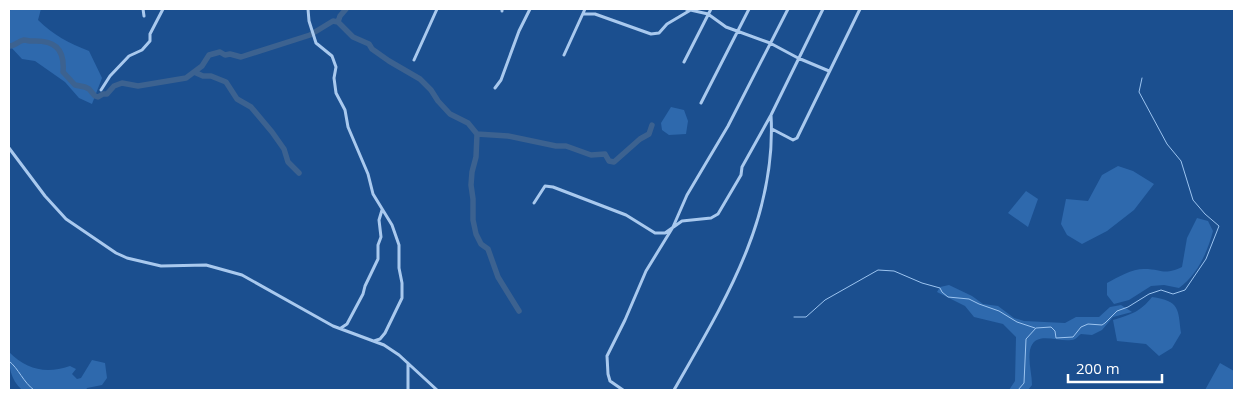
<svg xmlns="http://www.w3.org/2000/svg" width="1243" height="399" font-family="'Open Sans',sans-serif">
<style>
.green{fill:#2e69ad}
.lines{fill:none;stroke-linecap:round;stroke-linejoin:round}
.stream{stroke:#9cc4f0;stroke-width:1}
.river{stroke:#3c6290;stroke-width:5.5}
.minor{stroke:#a9c9ee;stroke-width:3}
</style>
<rect width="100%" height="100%" fill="#1b4f8f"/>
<path class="green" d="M 12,9 L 41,9 L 38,20 C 53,35 69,43 89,51 L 102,78 L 92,104 L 79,98 L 65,82 L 35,61 L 22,59 L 9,45 L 9,11 Z
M 671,107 L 684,110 L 688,121 L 686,134 L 669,135 L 662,130 L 661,123 Z
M 1118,166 L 1133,171 L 1154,184 L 1134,210 L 1107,231 L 1082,244 L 1067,235 L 1061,224 L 1066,199 L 1088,201 L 1102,175 Z
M 1026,191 L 1038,199 L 1028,227 L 1008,213 Z
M 1197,218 L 1208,221 L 1213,231 C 1207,253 1198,274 1179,288 L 1164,285 L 1151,286 L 1129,300 L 1114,304 L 1107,295 L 1107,283 C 1118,277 1132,269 1144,269 C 1163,269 1163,276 1182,267 L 1187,238 Z
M 949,285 L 972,296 L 983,304 L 998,306 L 1014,318 L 1024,321 L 1065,323 L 1076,317 L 1099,317 L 1110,307 L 1121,305 L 1132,312 L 1113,317 L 1102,330 L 1092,335 L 1081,334 C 1079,335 1077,338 1075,339 C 1062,345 1035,328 1030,350 C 1028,362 1032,374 1032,385 L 1028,390 L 1009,390 L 1015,381 L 1016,337 L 1003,324 L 974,317 L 965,306 L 937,292 L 940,287 Z
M 1152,297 C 1180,301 1178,309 1181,333 L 1172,348 L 1159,356 L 1146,344 L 1117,341 L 1113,320 C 1132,314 1140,312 1152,297 Z
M 9,352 C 27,370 46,374 70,366 L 76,369 L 72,374 L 77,379 L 81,378 L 92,360 L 105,363 L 107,378 L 102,385 L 87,388 L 86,390 L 22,390 C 10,379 9,367 9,352 Z
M 1220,363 L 1234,371 L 1234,390 L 1205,390 Z"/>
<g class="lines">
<path class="stream" d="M 794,317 L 806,317 L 825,300 L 878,270 L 894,271 L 922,283 L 940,288 L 942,292 L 948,297 L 969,299 L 979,304 L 999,311 L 1017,322 L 1035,328
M 9,361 C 19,369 23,382 34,390
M 1018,390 L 1024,383 L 1026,339 L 1036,328 L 1051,327 L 1055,331 L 1056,338 L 1073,337 L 1081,327 L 1088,324 L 1102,325 L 1105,323 L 1117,311 L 1128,307 L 1149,294 L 1161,290 L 1173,294 L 1185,290 L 1206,259 L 1219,226 L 1205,214 L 1193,200 L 1181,161 L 1167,144 L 1139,92 L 1142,78"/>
<path class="river" d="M 338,22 L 340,16 L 346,9
M 9,46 C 15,46 18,41 24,40 C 26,40 29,41 32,41 C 54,40 65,48 63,72 L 75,85 L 85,87 L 89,89 L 95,96 L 98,97 L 103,94 L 107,94 L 114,86 L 122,83 L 138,86 L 186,78 L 202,66 L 209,55 L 220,52 L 225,55 L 230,54 L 241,57 L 310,35 L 333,21 L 338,22 L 353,37 L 369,44 L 372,49 L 389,61 L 420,79 L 431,90 L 438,101 L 450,114 L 468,123 L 477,134 L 508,136 L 556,146 L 566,146 L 591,155 L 605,154 L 609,161 L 614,162 L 640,139 L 649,134 L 652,125
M 194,72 L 203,76 L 211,76 L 226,82 L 237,99 L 251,107 L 272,132 L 284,149 L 288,162 L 299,173
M 477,134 L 476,157 L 472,172 L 471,185 L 473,199 L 473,220 L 476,234 L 481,244 L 488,249 L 498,277 L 519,311"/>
<path class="minor" d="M 143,9 L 144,16
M 308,9 L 309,21 L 316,43 L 332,56 L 336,67 L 334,78 L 336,93 L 345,110 L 348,127 L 368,174 L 373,194 L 392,225 L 399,245 L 399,268 L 402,283 L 402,298 L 385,333 L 380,339 L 374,341
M 686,9 L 708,14 L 726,27 L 770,43 L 798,58 L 829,71
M 502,11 L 502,9
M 583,14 L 595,14 L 651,34 L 659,33 L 667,24 L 689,11
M 564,55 L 585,9
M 414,60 L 437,9
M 684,62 L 711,9
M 495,88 L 501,80 L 519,31 L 530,9
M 101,90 L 110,76 L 129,56 L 142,50 L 150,41 L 150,34 L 163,9
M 701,103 L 749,9
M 772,129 L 793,140 L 797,138 L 860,9
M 9,148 L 45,196 L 66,219 L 116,253 L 127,258 L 161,266 L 206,265 L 242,275 L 333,326 L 384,345 L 399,355 L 437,390
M 534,203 L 545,186 L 553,187 L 626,215 L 655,233 L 665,233 L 682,221 L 711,218 L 718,214 L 741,175 L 742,167 L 771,115 L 823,9
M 341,328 L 347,324 L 363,294 L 365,286 L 378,259 L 378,245 L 381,237 L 379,220 L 382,210
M 408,390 L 408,363
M 623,390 L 610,381 L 608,374 L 607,356 L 625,320 L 646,271 L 673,227 L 687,195 L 728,126 L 788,9
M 674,390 C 723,304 777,219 771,115"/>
</g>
<rect width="1243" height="399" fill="none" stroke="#ffffff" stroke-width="20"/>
<path d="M1068 374v8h94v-8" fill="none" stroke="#ffffff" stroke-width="2.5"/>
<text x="1076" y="374" font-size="15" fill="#ffffff" stroke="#1b4f8f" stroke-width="4" paint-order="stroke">200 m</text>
</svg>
